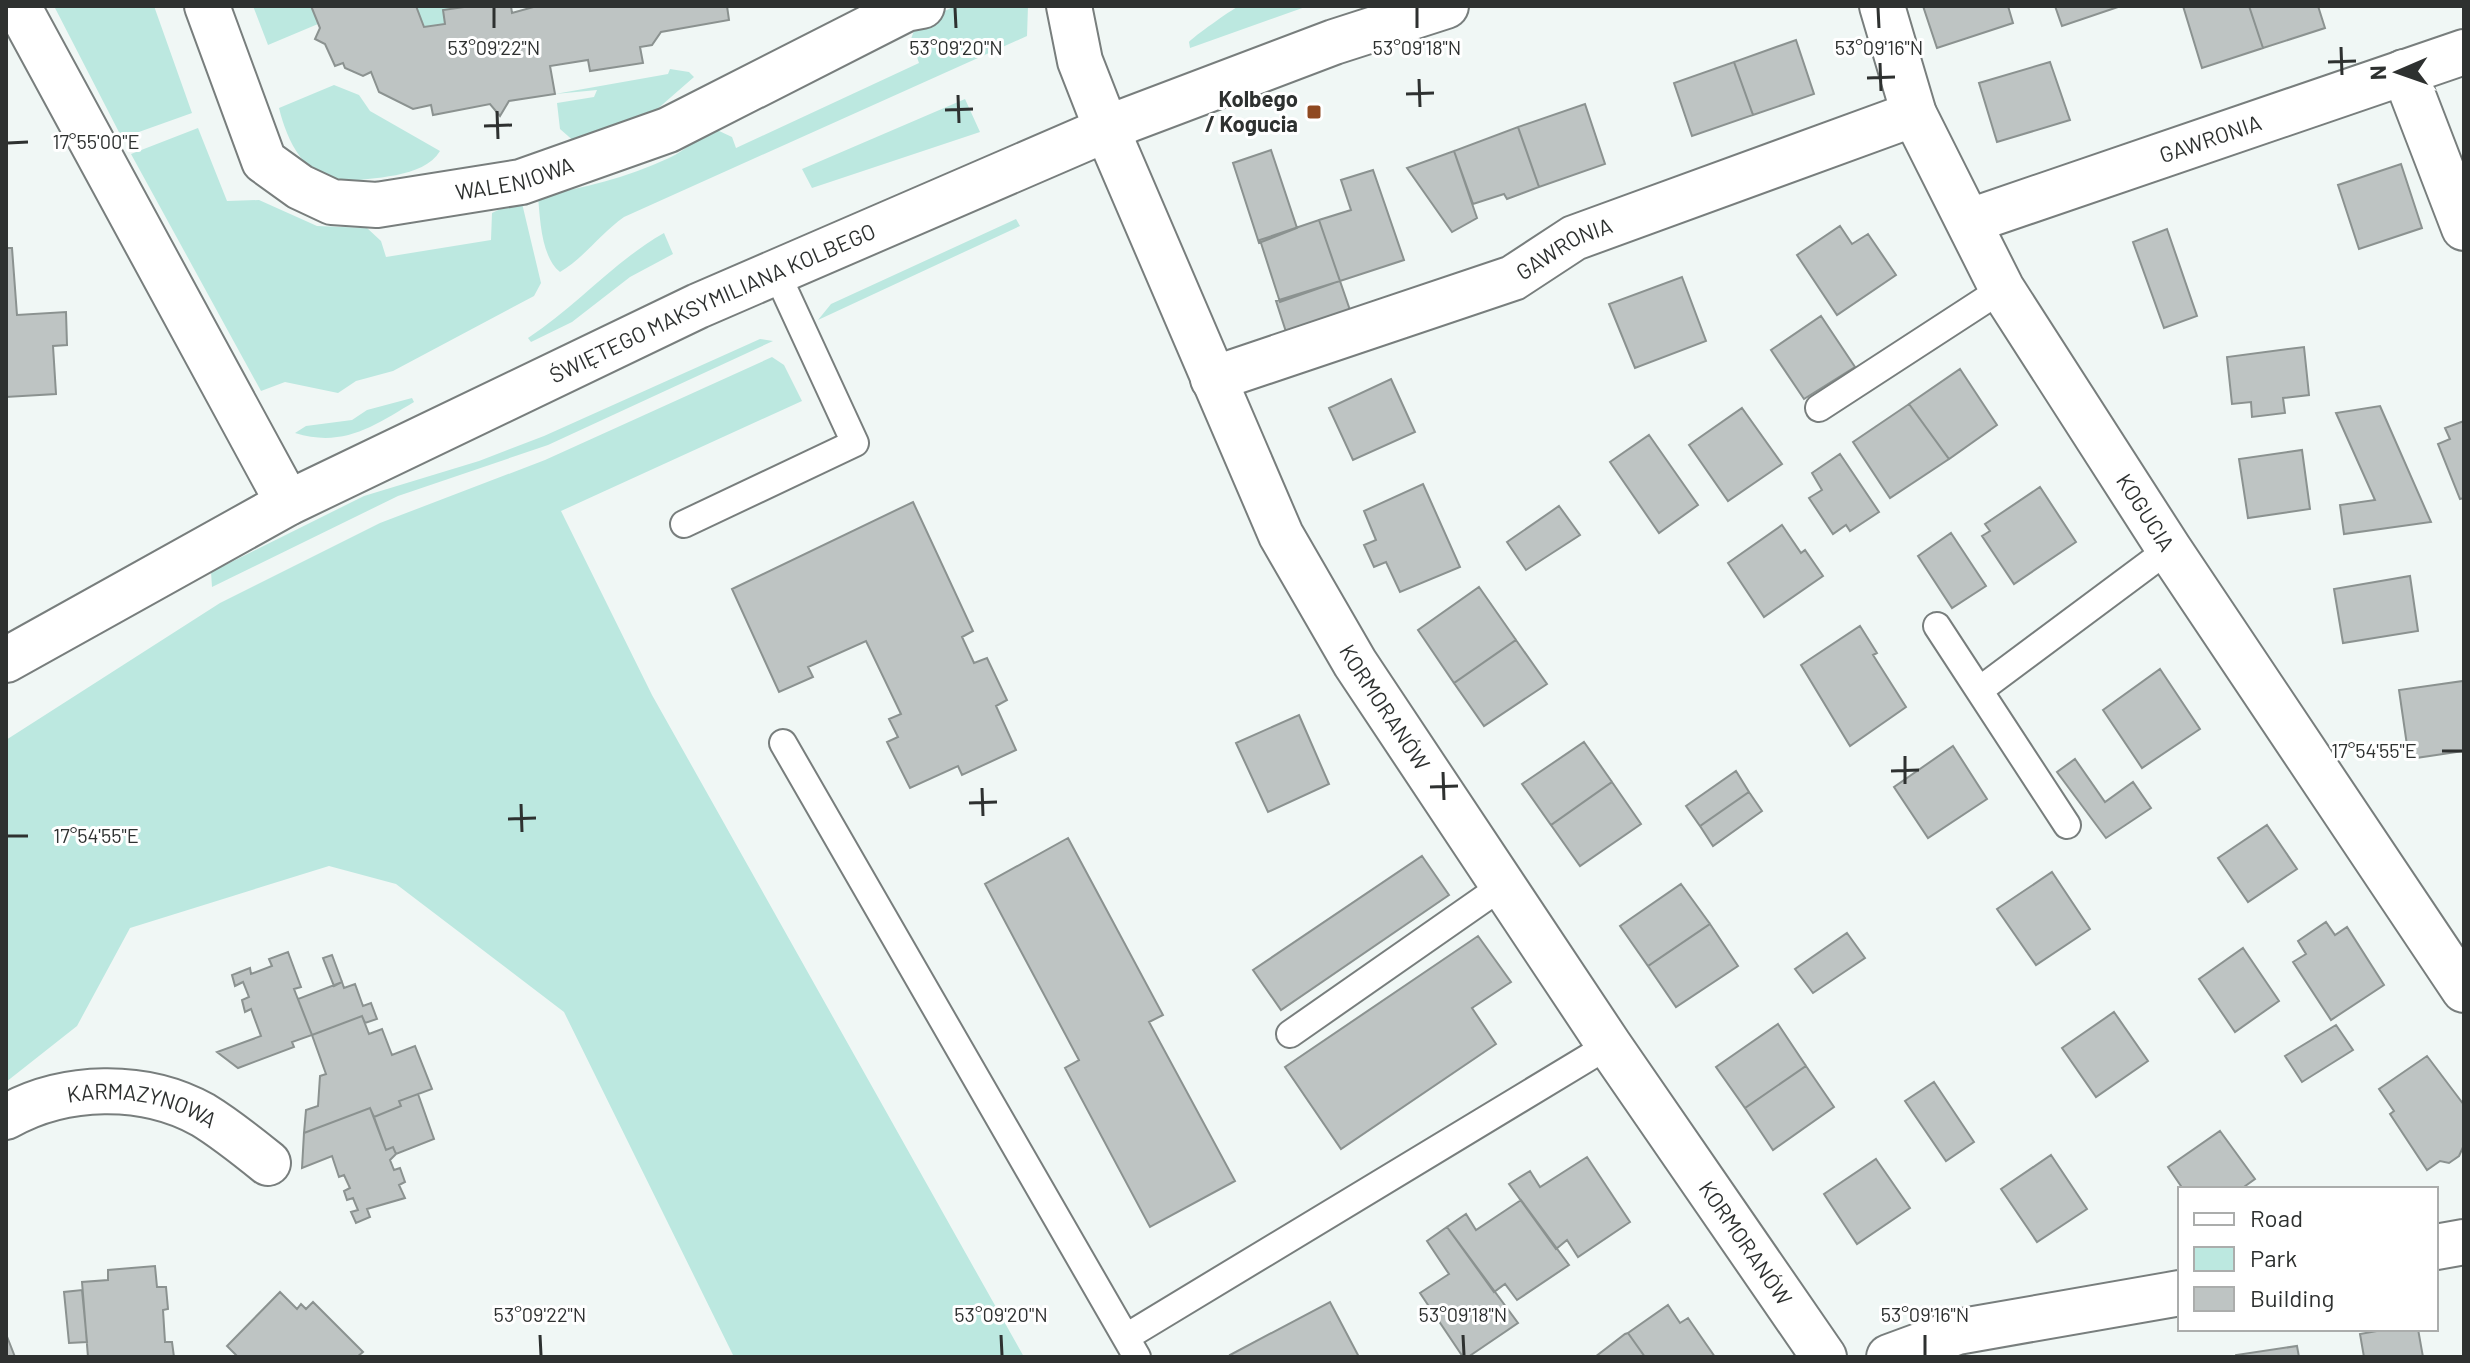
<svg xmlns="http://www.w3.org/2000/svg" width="2470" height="1363" font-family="Barlow,sans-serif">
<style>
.green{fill:#bce8e0}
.building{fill:#bec4c3;stroke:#8b9290;stroke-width:2}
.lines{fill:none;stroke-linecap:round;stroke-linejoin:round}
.lane-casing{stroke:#787e7d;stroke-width:30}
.street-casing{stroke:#787e7d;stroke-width:48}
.secondary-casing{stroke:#787e7d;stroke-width:48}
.lane{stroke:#fff;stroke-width:26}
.street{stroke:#fff;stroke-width:44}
.secondary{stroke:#fff;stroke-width:44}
.ticks{fill:none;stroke:#2e3130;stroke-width:3}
.poi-dot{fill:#8f4920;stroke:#fff;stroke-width:3}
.labels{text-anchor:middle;stroke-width:6;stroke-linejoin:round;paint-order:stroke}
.poi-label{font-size:22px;font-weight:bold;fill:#2e3130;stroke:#fff;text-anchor:end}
.street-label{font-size:22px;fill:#2e3130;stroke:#fff}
.ticks-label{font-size:20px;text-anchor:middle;fill:#2e3130;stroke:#fff;stroke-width:6;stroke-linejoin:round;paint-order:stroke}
</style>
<rect width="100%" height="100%" fill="#f0f7f5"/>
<path class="green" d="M 54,6 L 154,6 L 192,113 L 122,138 Z
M 253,6 L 311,6 L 318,24 L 268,45 Z
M 416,6 L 471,6 L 443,10 L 445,24 L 424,27 Z
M 955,6 L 1028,6 L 1027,36 L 624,217 C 601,233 584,258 560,272 C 541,257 540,218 538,196 C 584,188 626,178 669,158 C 687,150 698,135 717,130 L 732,137 L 736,148 L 919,63 L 911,39 L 916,25 Z
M 1239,6 L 1308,6 L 1190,48 L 1189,42 C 1193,37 1231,10 1239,6 Z
M 670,69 L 689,72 L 694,77 L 647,118 L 576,143 L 560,129 L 557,103 L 594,97 L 597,90 L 555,94 L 668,74 Z
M 334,85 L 359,95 L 370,111 L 440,151 C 423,179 372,177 343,182 C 305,179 287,141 279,108 Z
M 965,99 L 980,132 L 812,188 L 802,169 Z
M 198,128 L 227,201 L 259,200 L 317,226 L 367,228 L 381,241 L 386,257 L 491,240 L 492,213 L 521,199 L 541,283 L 534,296 L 393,371 L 356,381 L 338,393 L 285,382 L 261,391 L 131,154 Z
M 1016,219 L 1020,226 L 818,320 L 831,304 Z
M 664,233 L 673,254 L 630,277 L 572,322 L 531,342 L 528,338 C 577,306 613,262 664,233 Z
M 760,339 L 773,341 L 548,445 L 398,496 L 212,587 L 211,572 L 364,496 L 479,461 L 544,436 Z
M 772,357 L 784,365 L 802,401 L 561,511 L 652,695 L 1024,1357 L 734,1357 L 564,1012 L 396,884 L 329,866 L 130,928 L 77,1026 L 6,1082 L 6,740 L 220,603 L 380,523 L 545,460 Z
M 412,398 L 414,402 C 374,426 343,448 295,433 L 306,426 L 352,420 L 367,410 Z"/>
<path class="building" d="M 311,6 L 416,6 L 424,27 L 445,24 L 443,10 L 471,6 L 511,6 L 512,13 L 537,6 L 727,6 L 729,20 L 661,32 L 652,45 L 640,47 L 643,63 L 590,71 L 588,60 L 550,66 L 555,94 L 509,101 L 500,116 L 490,104 L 433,115 L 431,105 L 413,109 L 379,92 L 371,72 L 363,76 L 345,68 L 343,63 L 335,66 L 325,44 L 315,39 L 320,28 Z
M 1923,6 L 2008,6 L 2013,23 L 1937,48 Z
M 2055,6 L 2118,6 L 2118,7 L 2062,26 Z
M 2183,6 L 2249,6 L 2263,48 L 2202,68 Z
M 2249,6 L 2318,6 L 2325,28 L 2263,48 Z
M 1796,40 L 1814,94 L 1753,115 L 1734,62 Z
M 1734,62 L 1753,115 L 1692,136 L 1674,83 Z
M 2050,62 L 2070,120 L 1997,142 L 1979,83 Z
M 1585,104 L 1605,164 L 1539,187 L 1518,127 Z
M 1518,127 L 1539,187 L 1507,199 L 1504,194 L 1473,204 L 1454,151 Z
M 1271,150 L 1297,228 L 1259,243 L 1233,163 Z
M 1454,151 L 1477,218 L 1452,232 L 1407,168 Z
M 2401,164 L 2422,228 L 2359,249 L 2338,185 Z
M 1373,170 L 1404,260 L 1340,281 L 1319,220 L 1351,210 L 1341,180 Z
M 1319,220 L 1340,281 L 1280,302 L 1260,240 Z
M 1840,226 L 1852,244 L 1868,234 L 1896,275 L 1837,315 L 1797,255 Z
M 2167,229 L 2197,316 L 2164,328 L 2133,242 Z
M 6,248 L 12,248 L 17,315 L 66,312 L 67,345 L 53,346 L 56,394 L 6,397 Z
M 1682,277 L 1706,341 L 1635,368 L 1609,304 Z
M 1340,281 L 1352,316 L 1288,338 L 1276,301 Z
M 1821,316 L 1855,367 L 1804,399 L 1771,350 Z
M 2304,347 L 2309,395 L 2283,398 L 2285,413 L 2252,417 L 2251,402 L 2232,404 L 2227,357 Z
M 1960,369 L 1997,425 L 1949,459 L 1909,404 Z
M 1391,379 L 1415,432 L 1353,460 L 1329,408 Z
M 1909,404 L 1949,459 L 1890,498 L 1853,442 Z
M 2380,406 L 2431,522 L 2344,534 L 2340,505 L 2375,500 L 2336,413 Z
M 1742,408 L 1782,464 L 1728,501 L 1689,445 Z
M 2464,421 L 2464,498 L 2460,499 L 2438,444 L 2450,439 L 2445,428 Z
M 1649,435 L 1698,505 L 1659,533 L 1610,462 Z
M 2302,450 L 2310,509 L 2248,518 L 2239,459 Z
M 1840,454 L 1879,512 L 1850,531 L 1846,525 L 1833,534 L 1809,498 L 1822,490 L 1812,473 Z
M 1423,484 L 1460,567 L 1400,592 L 1386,562 L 1374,567 L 1364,545 L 1376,540 L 1364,511 Z
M 2040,487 L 2076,542 L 2014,584 L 1982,536 L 1990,531 L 1985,524 Z
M 913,502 L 973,631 L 962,637 L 974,663 L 987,658 L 1007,700 L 996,706 L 1016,750 L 962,775 L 958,766 L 910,788 L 887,742 L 898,737 L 889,719 L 901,714 L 866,641 L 808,667 L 813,677 L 779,692 L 732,589 Z
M 1559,506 L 1580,535 L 1526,570 L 1507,542 Z
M 1782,525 L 1801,553 L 1805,550 L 1823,576 L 1764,617 L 1728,563 Z
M 1951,533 L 1986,586 L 1952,608 L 1918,556 Z
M 2410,576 L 2418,631 L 2343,643 L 2334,589 Z
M 1479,587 L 1516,640 L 1454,683 L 1418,630 Z
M 1860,626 L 1877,653 L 1873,655 L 1906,707 L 1850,746 L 1801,665 Z
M 1516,640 L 1547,684 L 1484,726 L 1454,683 Z
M 2160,669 L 2200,729 L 2142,768 L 2103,710 Z
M 2463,681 L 2464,751 L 2409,759 L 2399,690 Z
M 1299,715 L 1329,784 L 1268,812 L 1236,743 Z
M 1584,742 L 1612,782 L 1551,825 L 1522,784 Z
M 1953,746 L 1987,799 L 1928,838 L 1894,787 Z
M 2075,759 L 2105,802 L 2133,782 L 2151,808 L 2106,838 L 2057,772 Z
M 1736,771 L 1749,792 L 1700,826 L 1686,806 Z
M 1612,782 L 1641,824 L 1580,866 L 1551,825 Z
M 1749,792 L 1762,811 L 1713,846 L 1700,826 Z
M 2267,825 L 2297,869 L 2248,902 L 2218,858 Z
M 1068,838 L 1163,1015 L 1149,1022 L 1235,1181 L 1150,1227 L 1065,1068 L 1079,1060 L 985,884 Z
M 1422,856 L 1449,895 L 1281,1010 L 1253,970 Z
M 2052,872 L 2090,929 L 2036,965 L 1997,909 Z
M 1681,884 L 1710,924 L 1648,966 L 1620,926 Z
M 2326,922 L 2335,935 L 2347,927 L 2384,985 L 2331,1020 L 2293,962 L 2306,954 L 2298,941 Z
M 1710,924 L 1738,966 L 1676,1007 L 1648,966 Z
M 1847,933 L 1865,958 L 1813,993 L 1795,969 Z
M 1478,936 L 1511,982 L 1472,1008 L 1496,1044 L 1341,1149 L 1285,1067 Z
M 2243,948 L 2279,1001 L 2235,1032 L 2199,979 Z
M 288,952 L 301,987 L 294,989 L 312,1035 L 292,1042 L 294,1047 L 238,1068 L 217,1052 L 261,1036 L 251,1009 L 245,1012 L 242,1000 L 249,997 L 243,982 L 235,986 L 232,975 L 250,968 L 251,974 L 272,966 L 269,959 Z
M 332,955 L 342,982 L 334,986 L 323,958 Z
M 342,982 L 344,988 L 355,984 L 363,1006 L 371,1003 L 377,1019 L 365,1023 L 362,1016 L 312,1035 L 298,999 Z
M 2114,1012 L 2148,1061 L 2096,1097 L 2062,1048 Z
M 362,1016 L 369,1034 L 382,1029 L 392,1055 L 415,1046 L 432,1089 L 399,1101 L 401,1106 L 374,1117 L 370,1108 L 304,1133 L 306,1110 L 318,1106 L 320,1076 L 326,1074 L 312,1035 Z
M 1778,1024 L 1806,1066 L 1745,1108 L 1716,1067 Z
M 2336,1025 L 2353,1050 L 2302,1082 L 2285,1056 Z
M 2427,1056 L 2464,1105 L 2464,1145 L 2459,1156 L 2449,1163 L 2440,1161 L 2427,1170 L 2390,1114 L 2394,1111 L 2379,1089 Z
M 1806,1066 L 1834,1107 L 1773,1150 L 1745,1108 Z
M 1934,1082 L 1974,1142 L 1946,1161 L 1905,1101 Z
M 418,1094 L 434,1139 L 396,1154 L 393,1147 L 386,1150 L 374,1117 L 401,1106 L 399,1101 Z
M 370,1108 L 386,1150 L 393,1147 L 396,1154 L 390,1160 L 394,1170 L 400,1168 L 405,1182 L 399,1185 L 405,1198 L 367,1209 L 370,1217 L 356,1223 L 351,1212 L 358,1210 L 353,1198 L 347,1200 L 344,1191 L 350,1188 L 344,1175 L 339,1177 L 332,1156 L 302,1168 L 304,1133 Z
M 2220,1131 L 2255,1179 L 2241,1189 L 2183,1189 L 2168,1167 Z
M 2051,1155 L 2087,1209 L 2037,1242 L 2001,1189 Z
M 1587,1157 L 1630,1222 L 1578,1257 L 1567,1240 L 1556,1249 L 1509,1184 L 1530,1171 L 1540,1187 Z
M 1876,1159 L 1910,1208 L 1857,1244 L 1824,1194 Z
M 1521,1200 L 1569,1265 L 1517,1300 L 1505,1284 L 1494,1292 L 1447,1227 L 1466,1214 L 1476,1230 Z
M 1447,1227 L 1518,1323 L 1468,1357 L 1463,1357 L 1420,1293 L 1449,1274 L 1427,1241 Z
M 155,1266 L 157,1287 L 166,1287 L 168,1309 L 163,1310 L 165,1342 L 172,1342 L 174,1357 L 88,1357 L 82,1282 L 108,1280 L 108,1270 Z
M 82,1290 L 87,1342 L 69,1343 L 64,1292 Z
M 280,1292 L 297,1309 L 301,1304 L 306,1309 L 313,1302 L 363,1352 L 357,1357 L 238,1357 L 227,1346 Z
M 1330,1302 L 1359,1357 L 1231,1357 L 1230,1355 Z
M 1668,1305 L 1680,1323 L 1688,1318 L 1715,1357 L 1645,1357 L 1628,1333 Z
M 2388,1329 L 2418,1329 L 2423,1357 L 2364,1357 L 2360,1334 Z
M 1628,1333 L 1645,1357 L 1595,1357 L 1625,1334 Z
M 6,1334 L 15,1357 L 6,1357 Z
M 2297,1346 L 2299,1357 L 2236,1357 L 2236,1355 Z"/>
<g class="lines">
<defs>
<path id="lane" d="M 1819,408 L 2002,289
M 684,524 L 855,443 L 776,272
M 1937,626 L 2067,825
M 1981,689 L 2169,549
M 783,743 L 1137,1357
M 1290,1034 L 1505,884
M 1126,1337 L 1609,1045"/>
<g id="street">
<path d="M 18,6 L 288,503"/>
<path id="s1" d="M 207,6 L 264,161 L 300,187 L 332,202 L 377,205 L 521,182 L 668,130 L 906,9 L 922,6"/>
<path d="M 1069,6 L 1080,61 L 1107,130"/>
<path id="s2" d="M 1882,6 L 1914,114 L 2002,289 L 2169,549 L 2464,990"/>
<path d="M 2404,72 L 2464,228"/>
<path id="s3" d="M 1970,221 L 2464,52"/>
<path id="s4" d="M 1213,379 L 1513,278 L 1574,238 L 1914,114"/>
<path id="s5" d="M 6,1117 C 64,1084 144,1082 203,1115 C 226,1129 247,1146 268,1163"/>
<path d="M 2436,1247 L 2464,1242"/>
<path d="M 1889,1357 L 1957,1332 L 2180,1293"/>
</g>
<g id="secondary">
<path id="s6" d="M 1107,130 L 1281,535 L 1355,663 L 1609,1045 L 1824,1357"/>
<path id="s7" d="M 6,660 L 288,503 L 698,306 L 1128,120 L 1334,42 L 1446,6"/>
</g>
</defs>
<use href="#lane" class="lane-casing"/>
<use href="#street" class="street-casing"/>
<use href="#secondary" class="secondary-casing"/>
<use href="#lane" class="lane"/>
<use href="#street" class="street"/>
<use href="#secondary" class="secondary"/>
</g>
<path class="ticks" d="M 494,8 L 494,28M 955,8 L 956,28M 1417,8 L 1417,28M 1878,8 L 1879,28M 2341,47 L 2342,75M 2328,62 L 2356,61M 1880,63 L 1881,91M 1867,78 L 1895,77M 1419,79 L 1420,107M 1406,94 L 1434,93M 958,95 L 959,123M 945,110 L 973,109M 497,111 L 498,139M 484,126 L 512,125M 8,143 L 28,142M 2442,751 L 2462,751M 1905,756 L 1905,784M 1891,771 L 1919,770M 1443,772 L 1444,800M 1430,787 L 1458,786M 982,788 L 983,816M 969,803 L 997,802M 521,804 L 522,832M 508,819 L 536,818M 8,836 L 28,836M 540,1335 L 541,1355M 1001,1335 L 1002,1355M 1463,1335 L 1464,1355M 1925,1335 L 1925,1355"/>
<rect class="poi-dot" x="1306" y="104" width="16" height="16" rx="4"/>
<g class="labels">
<g class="poi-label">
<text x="1298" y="107">Kolbego<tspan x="1298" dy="25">/ Kogucia</tspan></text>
</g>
<g class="street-label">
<text dy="8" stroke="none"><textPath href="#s3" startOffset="254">GAWRONIA</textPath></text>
<text dy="8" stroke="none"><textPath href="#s1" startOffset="430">WALENIOWA</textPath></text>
<text dy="8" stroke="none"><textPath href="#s4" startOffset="376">GAWRONIA</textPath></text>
<text dy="8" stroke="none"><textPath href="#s7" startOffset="792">ŚWIĘTEGO MAKSYMILIANA KOLBEGO</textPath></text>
<text dy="8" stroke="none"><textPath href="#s2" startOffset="574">KOGUCIA</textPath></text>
<text dy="8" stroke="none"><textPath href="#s6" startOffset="642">KORMORANÓW</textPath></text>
<text dy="8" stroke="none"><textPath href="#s5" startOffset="142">KARMAZYNOWA</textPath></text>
<text dy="8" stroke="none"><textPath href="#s6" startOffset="1288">KORMORANÓW</textPath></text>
</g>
</g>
<g class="ticks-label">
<text x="494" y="55">53°09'22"N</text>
<text x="956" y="55">53°09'20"N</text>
<text x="1417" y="55">53°09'18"N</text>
<text x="1879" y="55">53°09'16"N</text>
<text x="96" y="149">17°55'00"E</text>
<text x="2374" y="758">17°54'55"E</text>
<text x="96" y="843">17°54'55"E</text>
<text x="540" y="1322">53°09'22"N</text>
<text x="1001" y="1322">53°09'20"N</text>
<text x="1463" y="1322">53°09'18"N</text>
<text x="1925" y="1322">53°09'16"N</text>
</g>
<rect width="2470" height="1363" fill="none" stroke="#2e3130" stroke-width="16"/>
<rect x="2178" y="1187" width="260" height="144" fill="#ffffff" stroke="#abadac" stroke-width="2"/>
<rect x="2194" y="1213" width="40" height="12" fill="#ffffff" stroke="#abadac" stroke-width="2"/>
<text x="2250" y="1227" font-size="24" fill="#2e3130">Road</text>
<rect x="2194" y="1247" width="40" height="24" fill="#bce8e0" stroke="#abadac" stroke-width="2"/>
<text x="2250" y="1267" font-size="24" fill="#2e3130">Park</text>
<rect x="2194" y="1287" width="40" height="24" fill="#bec4c3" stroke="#abadac" stroke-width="2"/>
<text x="2250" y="1307" font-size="24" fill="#2e3130">Building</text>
<g transform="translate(2398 72) rotate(268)" stroke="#ffffff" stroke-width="6" paint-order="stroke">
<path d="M0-6L14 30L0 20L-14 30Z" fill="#2e3130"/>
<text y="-12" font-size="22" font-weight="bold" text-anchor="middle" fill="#2e3130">N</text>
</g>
</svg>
